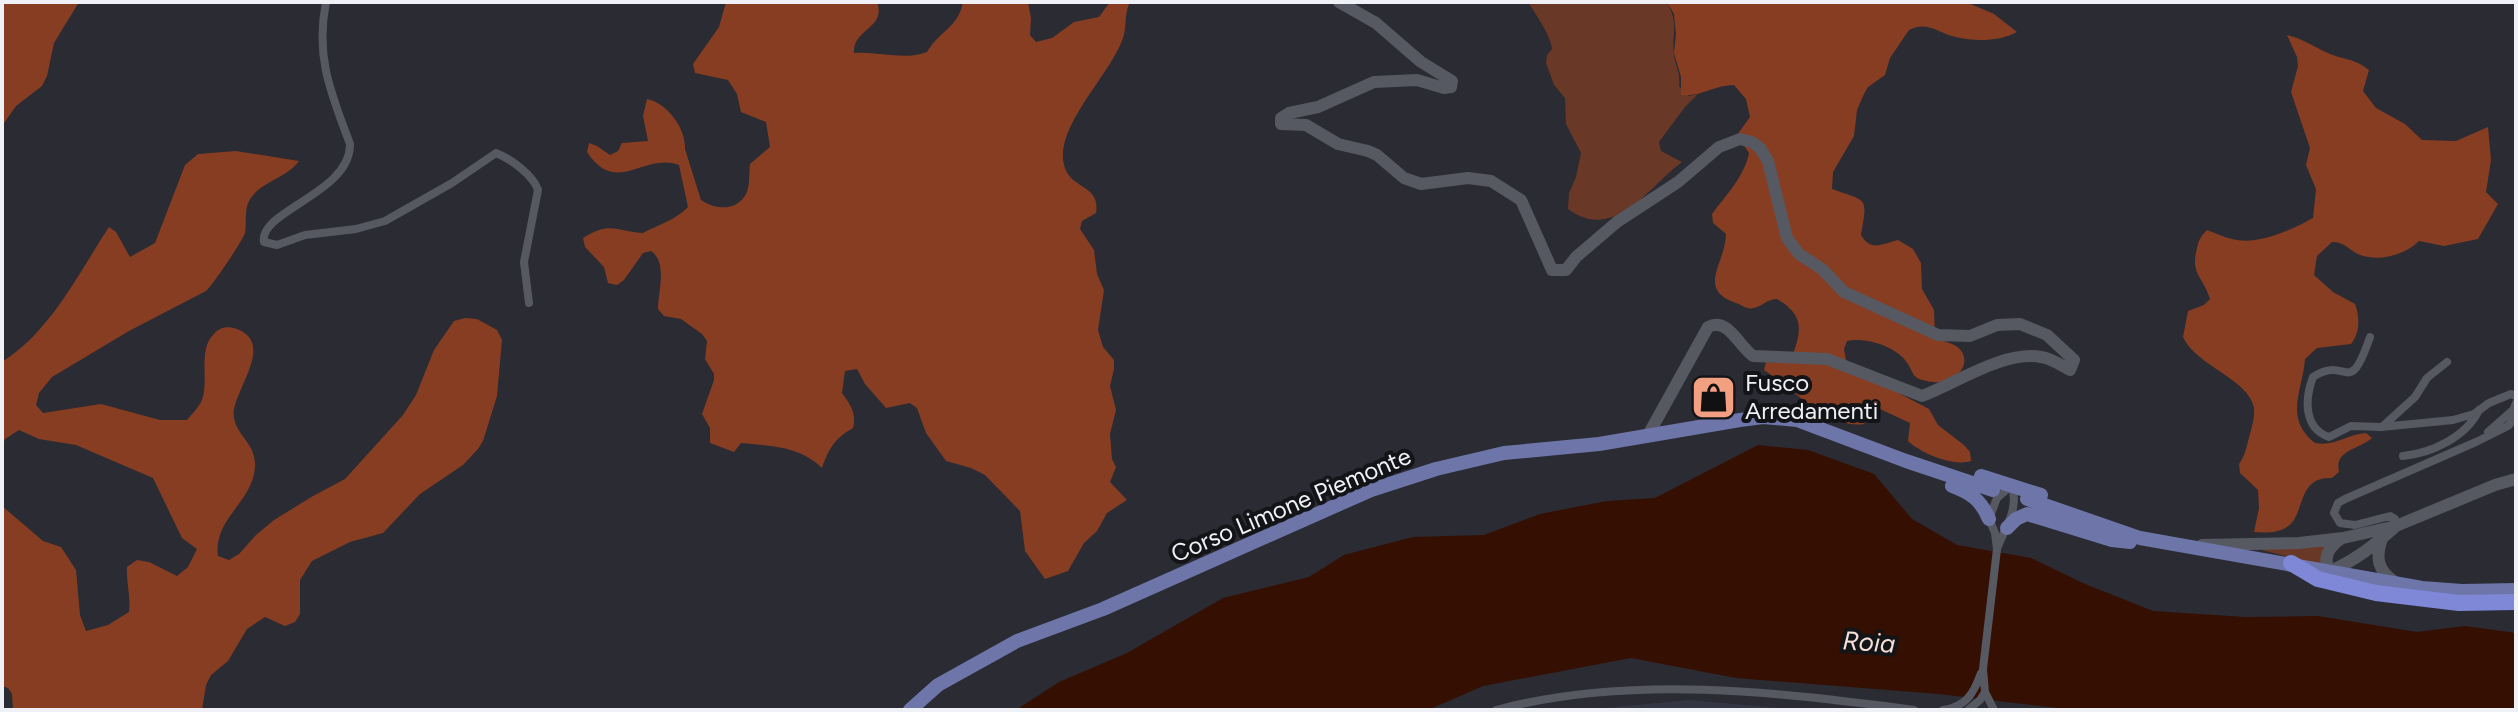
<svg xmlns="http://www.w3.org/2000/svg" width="2518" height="712" font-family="Figtree,sans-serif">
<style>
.built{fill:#343643}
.green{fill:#6a3826}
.forest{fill:#873d22}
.water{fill:#350f02}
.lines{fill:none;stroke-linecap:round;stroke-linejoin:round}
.minor{stroke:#575962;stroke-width:8}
.secondary{stroke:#575962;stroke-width:12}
.primary{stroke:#6e75a8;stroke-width:14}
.motorway{stroke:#7e88d6;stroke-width:16}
.labels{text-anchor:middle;stroke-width:8;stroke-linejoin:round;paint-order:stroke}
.poi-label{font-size:24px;fill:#f0f1f6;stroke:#131417;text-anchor:start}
.street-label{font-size:24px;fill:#f0f1f6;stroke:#131417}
.water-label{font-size:26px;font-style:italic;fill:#f6dfd7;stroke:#131417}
</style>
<rect width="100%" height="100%" fill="#2a2b33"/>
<path class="built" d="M 1689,700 L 1804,710 L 1584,710 Z"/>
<path class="green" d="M 1528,2 L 1667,2 C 1680,27 1671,31 1674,54 C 1675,65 1681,74 1679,86 L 1689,96 L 1698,94 L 1685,107 L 1659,142 L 1661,151 L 1682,162 C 1647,188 1615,243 1568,209 L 1569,193 L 1576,177 L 1581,153 L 1566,124 L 1565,98 L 1554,85 L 1546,63 L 1547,55 L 1552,49 C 1551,36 1535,13 1528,2 Z
M 2328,546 L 2323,566 L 2262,550 L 2264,547 Z"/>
<path class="forest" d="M 2,2 L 79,2 L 54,43 L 47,76 L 42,86 L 16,106 L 2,126 Z
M 726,2 L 877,2 C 887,28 852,29 854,53 C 878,51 904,61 927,52 C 941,29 958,28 963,2 L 1028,2 L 1031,18 L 1030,35 L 1036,42 L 1052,38 L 1074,22 L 1099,17 L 1110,2 L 1130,2 C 1124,13 1127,26 1123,38 C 1111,74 1054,127 1064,165 C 1070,190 1101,184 1096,213 L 1082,221 L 1080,229 L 1094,250 L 1097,274 L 1104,290 L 1098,330 L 1103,347 L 1114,360 L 1114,369 L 1110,386 L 1116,410 L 1110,434 L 1112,459 L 1116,467 L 1110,482 L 1127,500 L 1107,513 L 1097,531 L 1084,543 L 1068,571 L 1045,579 L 1025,551 L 1020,511 L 985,475 L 971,468 L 946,461 L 926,433 L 917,408 L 910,403 L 886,408 L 865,384 L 857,369 L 845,371 L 842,393 C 850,404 857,414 853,428 C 835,438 829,448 822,468 C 800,446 771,446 741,443 L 734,452 L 710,443 L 710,428 L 702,414 L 714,380 L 714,374 L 705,359 L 707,341 L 702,334 L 681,319 L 664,316 L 658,309 C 658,291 668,263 651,251 L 643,253 L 624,280 L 617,285 L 608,283 L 604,267 L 585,247 L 583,238 C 611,221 614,231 643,233 C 658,225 677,219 688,207 L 679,165 C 643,152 617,197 587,152 L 589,143 L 597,146 L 610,155 L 618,151 L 622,143 L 648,141 L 643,116 L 647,99 C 667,103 686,128 685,149 L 701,200 C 715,210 738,212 747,192 C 750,183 749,173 750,164 L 770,147 L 766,122 L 741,112 L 737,94 L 728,80 L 695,73 L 693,64 L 719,27 Z
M 1667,2 L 1966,2 L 1994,14 L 2017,32 C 1998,42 1973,42 1952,36 C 1936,31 1926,21 1909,30 L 1890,58 L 1885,75 L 1868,87 L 1864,94 L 1857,110 L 1854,136 L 1833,172 L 1832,189 C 1867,202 1868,195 1861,235 C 1871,252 1882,244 1898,240 L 1913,249 L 1921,263 L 1922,289 L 1934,310 L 1935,338 C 1943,341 1958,344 1962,352 C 1972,370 1948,384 1933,382 C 1909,379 1916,374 1905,360 C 1894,346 1865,337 1847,341 L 1844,349 L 1847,366 L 1929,409 L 1938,425 L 1964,445 L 1970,452 L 1971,461 C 1953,467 1921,453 1908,441 L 1910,423 L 1880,409 L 1872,410 L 1864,424 C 1831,430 1790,387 1764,370 L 1766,362 L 1783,363 L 1791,360 C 1801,332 1806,316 1777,299 C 1767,299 1763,306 1754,308 C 1747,310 1742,305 1736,303 C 1696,289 1725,265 1726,234 L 1713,223 L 1712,214 C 1727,194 1744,177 1749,153 L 1737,135 L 1750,117 L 1746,99 L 1734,85 C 1715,85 1701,97 1681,95 L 1681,77 L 1674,53 L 1676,34 L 1674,14 Z
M 2287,35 C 2302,38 2314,47 2328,53 C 2344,60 2354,58 2369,70 L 2363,91 L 2376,108 L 2405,124 L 2422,140 L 2456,141 L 2488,127 L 2491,160 L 2486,192 L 2498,204 L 2478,239 L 2444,246 L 2419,241 C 2404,256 2375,263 2356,253 C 2347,248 2344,242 2332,242 L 2317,256 L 2314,275 L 2333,292 L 2355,304 C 2360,317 2360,333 2351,344 L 2317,348 L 2305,359 C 2303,390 2283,418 2315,443 C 2334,447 2348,434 2366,433 L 2372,438 C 2358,450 2334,450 2339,472 L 2332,478 C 2296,476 2306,515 2287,527 C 2278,533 2265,533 2254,532 L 2259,508 L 2258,490 L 2240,473 L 2239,464 C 2246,454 2247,444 2250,434 C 2252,426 2255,417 2254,408 C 2249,379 2196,366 2183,337 L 2188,311 L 2204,305 L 2210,299 C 2203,276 2190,275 2197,248 C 2199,239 2201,236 2207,230 C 2216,233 2223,237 2232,239 C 2258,246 2291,230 2313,218 L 2316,189 L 2306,165 L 2310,148 L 2291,92 L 2298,66 L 2297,57 Z
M 236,151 L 299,161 C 286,179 260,181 249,201 C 244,211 247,222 245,233 C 243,240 213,285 206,291 L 129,331 L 52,377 L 39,393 L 36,405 L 43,413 L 101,404 L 160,420 L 187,420 C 192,414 199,407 202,400 C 209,381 198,350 213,335 C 218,328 226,326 234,328 C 280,342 229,394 234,418 C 238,439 260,445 254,474 C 248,504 213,522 218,556 L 229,560 L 239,554 L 256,535 L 274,520 L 313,496 L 345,479 L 403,415 L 416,395 L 434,350 L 454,321 L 465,318 L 477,319 L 497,330 L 502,340 L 497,396 L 483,441 L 478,449 L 463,465 L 420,494 L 383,533 L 350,542 L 312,561 L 300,580 L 300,614 L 295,622 L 285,626 L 265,617 L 247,629 L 228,661 L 211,675 L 206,685 L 202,710 L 13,710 L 12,694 L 8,688 L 2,686 L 2,506 L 43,541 L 61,547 L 76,570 L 80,615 L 86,631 L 108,625 L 129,612 C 131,596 126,583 127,567 L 137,560 L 149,562 L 177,576 L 188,567 L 197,549 L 182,538 L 153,478 L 76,445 L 39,439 L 19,430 L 5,439 L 2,447 L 2,362 C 51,331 78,274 109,227 L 116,232 L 130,257 L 155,243 L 185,165 L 198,154 Z"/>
<path class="water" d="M 1758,445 L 1808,450 L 1874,474 L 1912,519 L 1957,545 L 2031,558 L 2085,584 L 2153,611 L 2245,617 L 2318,616 L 2417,632 L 2465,626 L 2516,633 L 2516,710 L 2075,710 L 1939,694 L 1736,678 L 1631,658 L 1483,686 L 1428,710 L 1016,710 L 1059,682 L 1127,653 L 1223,598 L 1309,577 L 1344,555 L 1413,537 L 1484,535 L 1540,514 L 1607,501 L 1655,498 Z"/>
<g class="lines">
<path class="minor" d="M 326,2 C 315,57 331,93 350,144 C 351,193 258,211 264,242 L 277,245 L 305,235 L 356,229 L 385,221 L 452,183 L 496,153 C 511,159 533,175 538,190 L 524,262 L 529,303
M 2370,337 C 2348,401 2348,354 2313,377 C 2305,398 2303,428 2329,437 L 2351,426 L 2381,427 L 2453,420 L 2474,414 L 2489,403 L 2511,394 L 2516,396
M 2382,427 L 2415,397 L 2427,378 L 2447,362
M 2488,432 L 2513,410 L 2516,403
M 2403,456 C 2432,453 2466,437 2479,410
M 2396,526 L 2395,519 L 2390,516 L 2355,525 L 2340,523 L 2334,513 L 2338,503 L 2345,499 L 2476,442 L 2508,426 L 2516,417
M 1496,710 C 1631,674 1777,692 1914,710
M 1943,710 C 1966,707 1974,693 1981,673
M 1968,710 L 1980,700 L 1985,692
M 1994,710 L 1985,692 L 1983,669 L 1997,549 L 1995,533 L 1989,519 L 1997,498 L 2012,485 C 2019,511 2005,527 1997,549"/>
<path class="secondary" d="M 1339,2 L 1376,23 L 1421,62 L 1452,81 L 1451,87 L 1444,88 L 1417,80 L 1374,82 L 1318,107 L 1289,113 L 1281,118 L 1281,124 L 1306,125 L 1338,144 L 1368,151 L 1377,155 L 1404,178 L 1421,184 L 1468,178 L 1491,181 L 1521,200 L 1552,270 L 1566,270 L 1576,257 L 1617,222 L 1678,182 L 1719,147 L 1740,139 L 1752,142 L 1760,148 L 1768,161 L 1787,238 L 1799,254 L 1822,269 L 1844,292 L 1938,335 L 1970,336 L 1997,325 L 2020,324 L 2047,335 L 2074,360 L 2070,370 C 2061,365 2051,358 2041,357 C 2005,350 1956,383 1922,396 L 1827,359 L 1753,356 C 1738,345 1728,317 1708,327 L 1647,437
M 2342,538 C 2330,546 2321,557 2330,571 C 2355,561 2376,544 2396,526
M 2382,539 C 2375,558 2378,571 2395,582
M 2202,545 L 2299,543 L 2343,538 L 2396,526 L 2495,485 L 2516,479"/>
<path class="primary" d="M 1981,476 L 2041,495
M 1952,486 C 1971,493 1981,500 1989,519
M 2027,499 L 2140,538 L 2422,588 L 2462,591 L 2516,590
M 2007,528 L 2016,519 L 2027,514 L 2112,540 L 2130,542
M 910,710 L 938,685 L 1017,641 L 1103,609 L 1371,490 L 1436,469 L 1504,453 L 1599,444 L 1740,420 L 1763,417 L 1797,420 L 1906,461 L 1993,490"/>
<path class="motorway" d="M 2291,563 L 2318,579 L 2376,593 L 2459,603 L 2516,602"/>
</g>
<defs>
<symbol id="shop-square" viewBox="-11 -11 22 22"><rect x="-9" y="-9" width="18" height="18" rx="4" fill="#f39f82" stroke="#131417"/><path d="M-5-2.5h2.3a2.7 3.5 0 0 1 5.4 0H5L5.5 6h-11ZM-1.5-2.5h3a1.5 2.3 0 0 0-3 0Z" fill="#111"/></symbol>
</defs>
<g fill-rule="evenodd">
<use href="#shop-square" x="1688" y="372" width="51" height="51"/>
</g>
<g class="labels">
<g class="poi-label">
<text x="1745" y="391">Fusco<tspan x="1745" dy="28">Arredamenti</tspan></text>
</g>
<g class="street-label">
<text transform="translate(1291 505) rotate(-23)" y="8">Corso Limone Piemonte</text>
</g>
<g class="water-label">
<text transform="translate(1869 642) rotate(4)" y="9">Roia</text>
</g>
</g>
<rect width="2518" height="712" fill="none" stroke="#f0f1f6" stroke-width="8"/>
</svg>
